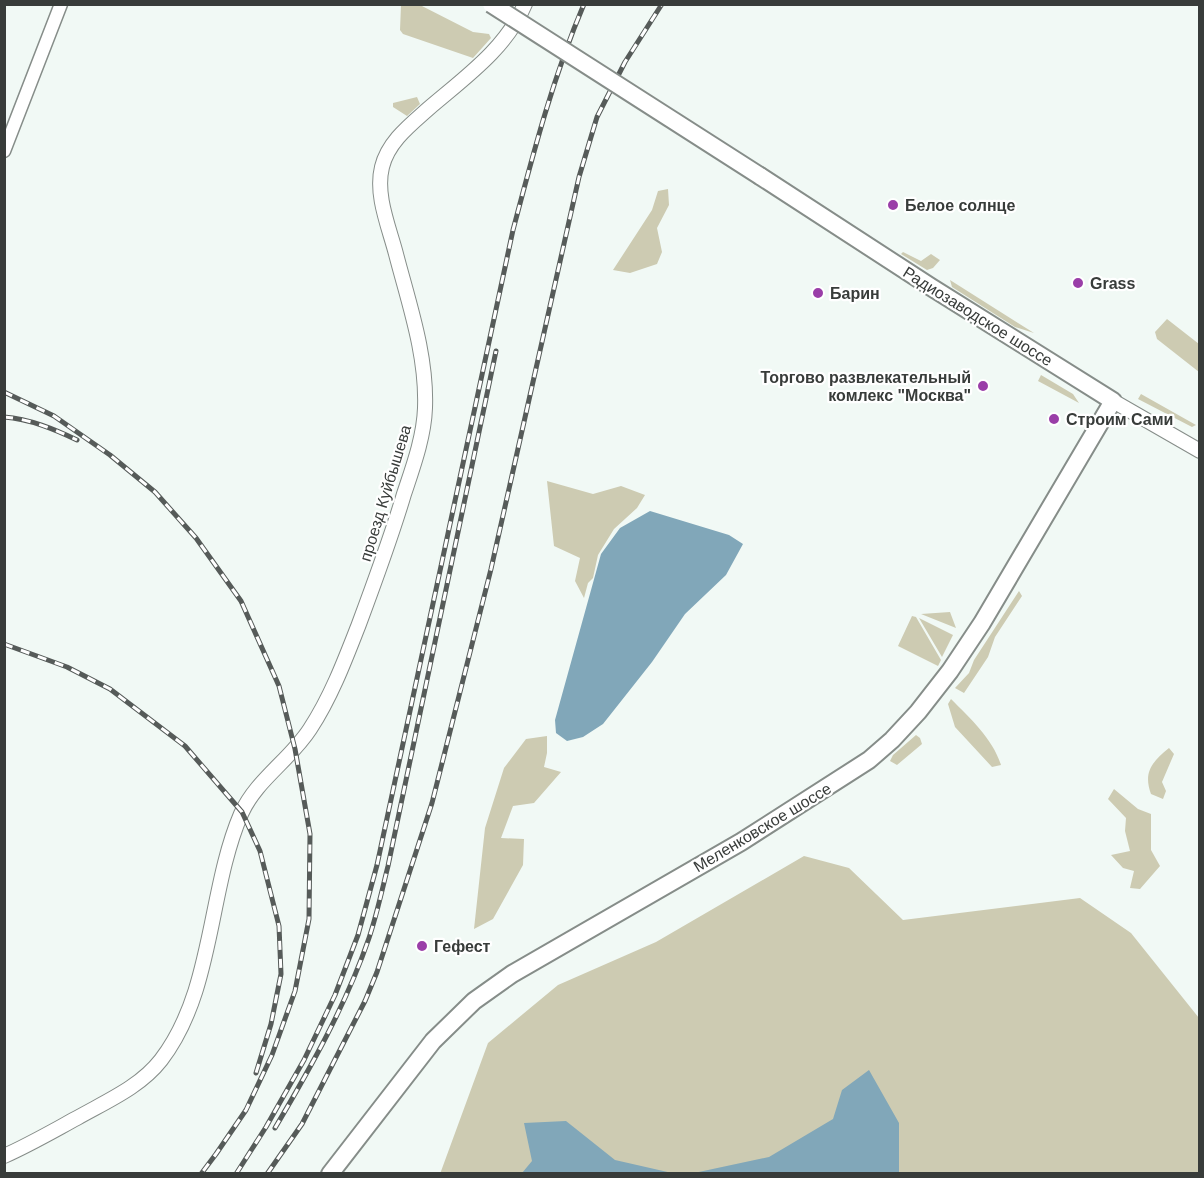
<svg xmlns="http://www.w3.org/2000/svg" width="1204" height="1178" font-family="Helvetica,sans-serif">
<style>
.green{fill:#cdcbb2}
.water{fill:#81a7b9}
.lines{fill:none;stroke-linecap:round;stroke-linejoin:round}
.minor-casing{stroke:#868d89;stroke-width:15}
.tertiary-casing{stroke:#868d89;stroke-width:16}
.secondary-casing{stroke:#868d89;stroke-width:20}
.minor{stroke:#fff;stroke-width:12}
.tertiary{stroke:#fff;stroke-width:14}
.secondary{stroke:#fff;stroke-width:16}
.rail-casing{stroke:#565b59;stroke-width:5}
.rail{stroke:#fff;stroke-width:3;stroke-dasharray:9;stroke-linecap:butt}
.secondary-bridge-casing{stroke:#868d89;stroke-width:20;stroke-linecap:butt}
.secondary-bridge{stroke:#fff;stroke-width:16}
.poi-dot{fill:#9a3ea8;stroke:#fff;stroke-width:2}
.labels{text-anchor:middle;stroke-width:4.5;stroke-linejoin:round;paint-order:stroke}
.poi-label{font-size:16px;font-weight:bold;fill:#383c3a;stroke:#fff;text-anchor:start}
.street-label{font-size:16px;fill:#383c3a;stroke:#fff}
</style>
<rect width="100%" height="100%" fill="#f1f9f5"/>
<path class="green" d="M 401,5 L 420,5 L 473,32 L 489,34 L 491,38 L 473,58 L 403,34 L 400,30 Z
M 417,97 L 420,104 L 407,116 L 393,107 L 393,103 Z
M 668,189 L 669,205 L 657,228 L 662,252 L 657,264 L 630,273 L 613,270 L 652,210 L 658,191 Z
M 903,252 L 921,261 L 931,254 L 940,260 L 933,268 L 927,270 L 901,254 Z
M 950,280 L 1034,333 L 1015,327 L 952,287 Z
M 1167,319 L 1199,344 L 1199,372 L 1157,339 L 1155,332 Z
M 1041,375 L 1073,394 L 1079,403 L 1038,381 Z
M 1141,394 L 1196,425 L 1192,427 L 1138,399 Z
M 547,481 L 593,494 L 621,486 L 645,495 L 637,508 L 614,529 L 598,555 L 593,578 L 588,583 L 584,598 L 575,581 L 580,558 L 554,546 Z
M 1019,591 L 1022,596 L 995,637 L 988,657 L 964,693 L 955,688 L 969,673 L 974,660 Z
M 950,612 L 956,628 L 921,614 Z
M 912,616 L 916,617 L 941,660 L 938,666 L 898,646 Z
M 919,618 L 953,635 L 942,657 Z
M 951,699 C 970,718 993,739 1001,765 L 992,767 L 955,727 L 948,704 Z
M 916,735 L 920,738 L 922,744 L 897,765 L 890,761 L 893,755 Z
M 547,736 L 547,753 L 544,767 L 561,772 L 534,803 L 513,806 L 501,838 L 524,839 L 523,865 L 493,919 L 474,929 L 485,828 L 504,768 L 526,739 Z
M 1169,748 L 1174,754 L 1162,782 L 1166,791 L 1163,799 L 1151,794 C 1143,772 1152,762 1169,748 Z
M 1114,789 L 1138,809 L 1151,814 L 1151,850 L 1160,866 L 1140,889 L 1130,888 L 1134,871 L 1123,868 L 1111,855 L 1130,851 L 1125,831 L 1126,818 L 1108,799 Z
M 804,856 L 849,868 L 903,920 L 1080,898 L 1131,933 L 1199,1018 L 1199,1173 L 440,1174 L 488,1043 L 558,985 L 656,942 Z"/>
<path class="water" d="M 650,511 L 729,535 L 743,544 L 726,575 L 685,614 L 652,662 L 603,724 L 583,737 L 567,741 L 556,733 L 555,720 L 601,554 L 620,528 Z
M 869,1070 L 899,1123 L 899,1173 L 694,1173 L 769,1157 L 833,1119 L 842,1090 Z
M 566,1121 L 615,1160 L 672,1173 L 522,1173 L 532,1161 L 524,1123 Z"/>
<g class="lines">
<defs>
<path id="minor" d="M 4,151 L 61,4"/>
<path id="tertiary" d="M 1113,401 L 1200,451
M 4,1156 C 29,1145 53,1131 77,1118 C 107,1101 140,1087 161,1060 C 214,991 208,891 241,814 C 256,780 290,760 310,729 C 331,697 345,660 359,624 C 375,581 391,538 404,494 C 413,467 424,437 425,408 C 427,355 409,304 396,254 C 389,227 375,195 382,167 C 388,142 410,125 428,109 C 464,78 506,49 525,4"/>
<path id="secondary" d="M 330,1174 L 433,1041 L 474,1001 L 512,974 L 741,842 L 869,760 L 892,740 L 918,712 L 950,671 L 982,623 L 1113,401 L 931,287 L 760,176"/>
</defs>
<use href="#minor" class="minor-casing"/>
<use href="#tertiary" class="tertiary-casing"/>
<use href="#secondary" class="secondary-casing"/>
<use href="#minor" class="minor"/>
<use href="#tertiary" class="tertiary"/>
<use href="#secondary" class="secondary"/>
<defs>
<path id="rail" d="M 4,392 L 54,416 L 110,455 L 155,492 L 196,538 L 241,601 L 279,686 L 295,749 L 310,834 L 309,919 L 295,991 L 272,1055 L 246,1110 L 216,1154 L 201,1174
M 4,417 C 30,419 54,429 77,440
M 4,644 L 67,667 L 110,689 L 185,746 L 242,812 L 260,851 L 279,926 L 281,974 L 271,1024 L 256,1073
M 275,1128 C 311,1067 346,1005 369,938 C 377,914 382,890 388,866 L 496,351
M 236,1174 L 266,1127 L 304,1060 L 335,995 L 358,935 L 377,865 L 513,230 C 533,154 553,77 584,4
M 267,1174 L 302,1124 L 365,1001 L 377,972 L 432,803 L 491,569 L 579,177 L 597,117 L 625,62 L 662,4"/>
</defs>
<use href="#rail" class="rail-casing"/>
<use href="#rail" class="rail"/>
<defs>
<path id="secondary-bridge" d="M 491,4 L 760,176"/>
</defs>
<use href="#secondary-bridge" class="secondary-bridge-casing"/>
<use href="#secondary-bridge" class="secondary-bridge"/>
</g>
<g class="poi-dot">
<circle cx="893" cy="205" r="6"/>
<circle cx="1078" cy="283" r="6"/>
<circle cx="818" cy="293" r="6"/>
<circle cx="983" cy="386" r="6"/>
<circle cx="1054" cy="419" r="6"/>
<circle cx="422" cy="946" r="6"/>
</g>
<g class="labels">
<g class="poi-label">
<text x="905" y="211">Белое солнце</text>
<text x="1090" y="289">Grass</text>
<text x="830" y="299">Барин</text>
<text x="971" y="383" text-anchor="end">Торгово развлекательный<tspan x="971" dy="18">комлекс "Москва"</tspan></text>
<text x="1066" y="425">Строим Сами</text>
<text x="434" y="952">Гефест</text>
</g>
<g class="street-label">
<text transform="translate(978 316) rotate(32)" y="6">Радиозаводское шоссе</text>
<text transform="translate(385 493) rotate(-73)" y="6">проезд Куйбышева</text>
<text transform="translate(762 827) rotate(-31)" y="6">Меленковское шоссе</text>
</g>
</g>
<rect width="1204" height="1178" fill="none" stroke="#383c3a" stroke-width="12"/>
</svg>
